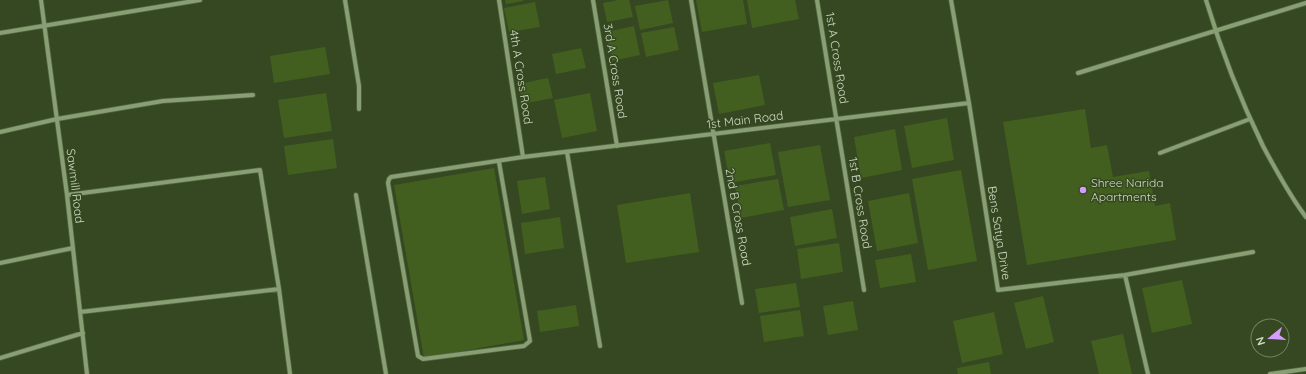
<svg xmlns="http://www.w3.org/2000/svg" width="1306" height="374" font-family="Quicksand,sans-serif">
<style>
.building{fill:#425f1f}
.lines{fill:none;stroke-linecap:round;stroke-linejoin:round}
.street-casing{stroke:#556443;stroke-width:5.5}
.street{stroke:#889e73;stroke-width:4}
.poi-dot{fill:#d49cfc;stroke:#354821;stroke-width:1.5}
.labels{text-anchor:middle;stroke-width:3;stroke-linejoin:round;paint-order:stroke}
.street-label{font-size:12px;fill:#cedac4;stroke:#354821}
.poi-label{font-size:12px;fill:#cedac4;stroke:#354821;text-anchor:start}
</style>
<rect width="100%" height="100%" fill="#354821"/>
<path class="building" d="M 505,0 L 523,0 L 523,1 L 506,4 Z
M 618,0 L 629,0 L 633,17 L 607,22 L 603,3 Z
M 668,0 L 673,23 L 640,30 L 635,6 Z
M 696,0 L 743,0 L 747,24 L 702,32 Z
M 747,0 L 795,0 L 799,19 L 752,28 Z
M 535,2 L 540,27 L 509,32 L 504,8 Z
M 634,26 L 640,55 L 612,61 L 606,32 Z
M 674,27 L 679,50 L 646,57 L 641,33 Z
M 325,47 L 330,74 L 274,83 L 270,56 Z
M 581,48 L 586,68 L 556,74 L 552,54 Z
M 759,75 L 765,105 L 719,114 L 713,83 Z
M 548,78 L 553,98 L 522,104 L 518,84 Z
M 326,93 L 332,131 L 284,138 L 278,100 Z
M 590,93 L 597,131 L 562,138 L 554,100 Z
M 1085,109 L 1091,148 L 1107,145 L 1113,177 L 1149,171 L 1155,206 L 1170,203 L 1176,240 L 1027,265 L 1003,122 Z
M 947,118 L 954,160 L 912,168 L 904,126 Z
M 895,129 L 902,170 L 861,178 L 854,137 Z
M 333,139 L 337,168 L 288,175 L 284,146 Z
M 770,143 L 776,175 L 730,183 L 724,151 Z
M 820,145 L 830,200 L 788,207 L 778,152 Z
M 494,168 L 524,340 L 424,358 L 394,185 Z
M 961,170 L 977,261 L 928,270 L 912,179 Z
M 545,177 L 550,209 L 522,214 L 517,181 Z
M 778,179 L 784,210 L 741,218 L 735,186 Z
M 690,193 L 699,252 L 626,263 L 617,205 Z
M 909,193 L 918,243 L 877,251 L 868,201 Z
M 832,209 L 837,238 L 795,246 L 790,217 Z
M 560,217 L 564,248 L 525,254 L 521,223 Z
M 839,243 L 843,272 L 801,279 L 797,249 Z
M 911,254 L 916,282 L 880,288 L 875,260 Z
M 1182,280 L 1192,324 L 1152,333 L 1142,288 Z
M 796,283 L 800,307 L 759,313 L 755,289 Z
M 1043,296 L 1054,342 L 1026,349 L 1014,303 Z
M 853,301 L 858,330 L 828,335 L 823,306 Z
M 576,305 L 579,326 L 540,332 L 537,311 Z
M 800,310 L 804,336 L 764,342 L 760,316 Z
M 994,312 L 1003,354 L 962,363 L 953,321 Z
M 1123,334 L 1132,374 L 1099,374 L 1091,341 Z
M 989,362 L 991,374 L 958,374 L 957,368 Z"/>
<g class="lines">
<defs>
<path id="street" d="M 41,0 L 67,195 L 87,374
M 345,0 L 359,86 L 359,109
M 499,0 L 523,157
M 593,0 L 617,146
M 691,0 L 742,303
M 817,0 L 864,290
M 951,0 L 969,103 L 998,290 L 1125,275 L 1148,374
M 1206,0 C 1221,50 1240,99 1263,146 C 1276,170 1289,195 1306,217
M 0,33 L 200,0
M 1078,73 L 1306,3
M 0,132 L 57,119 L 163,101 L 253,95
M 567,152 L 600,346
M 1160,153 L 1250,119
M 499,162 L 530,341 L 524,346 L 423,359 L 418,356 L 388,183 L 389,179 L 391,177 L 523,157 L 969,103
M 67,195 L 260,170 L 279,289 L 290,374
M 356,195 L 386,374
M 0,263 L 73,248
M 1125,275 L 1253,252
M 80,312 L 279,289
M 0,358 L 83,333
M 1270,374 L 1306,369"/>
</defs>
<use href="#street" class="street-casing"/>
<use href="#street" class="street"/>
</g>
<circle class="poi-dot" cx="1083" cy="190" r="4"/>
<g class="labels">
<g class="street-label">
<text transform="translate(837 58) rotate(81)" y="4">1st A Cross Road</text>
<text transform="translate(615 71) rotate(81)" y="4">3rd A Cross Road</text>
<text transform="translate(521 77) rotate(81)" y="4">4th A Cross Road</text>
<text transform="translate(745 120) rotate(-7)" y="4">1st Main Road</text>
<text transform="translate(75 186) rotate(83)" y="4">Sawmill Road</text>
<text transform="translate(860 203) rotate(81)" y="4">1st B Cross Road</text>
<text transform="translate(738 217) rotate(80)" y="4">2nd B Cross Road</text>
<text transform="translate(999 233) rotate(81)" y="4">Bens Satya Drive</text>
</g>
<g class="poi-label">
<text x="1091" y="187">Shree Narida<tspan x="1091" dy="14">Apartments</tspan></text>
</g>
</g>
<g transform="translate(1270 338) rotate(252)"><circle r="19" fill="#354821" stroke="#728262"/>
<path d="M0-3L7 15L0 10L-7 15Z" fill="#d49cfc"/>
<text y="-6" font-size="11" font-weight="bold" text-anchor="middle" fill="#cedac4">N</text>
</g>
</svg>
